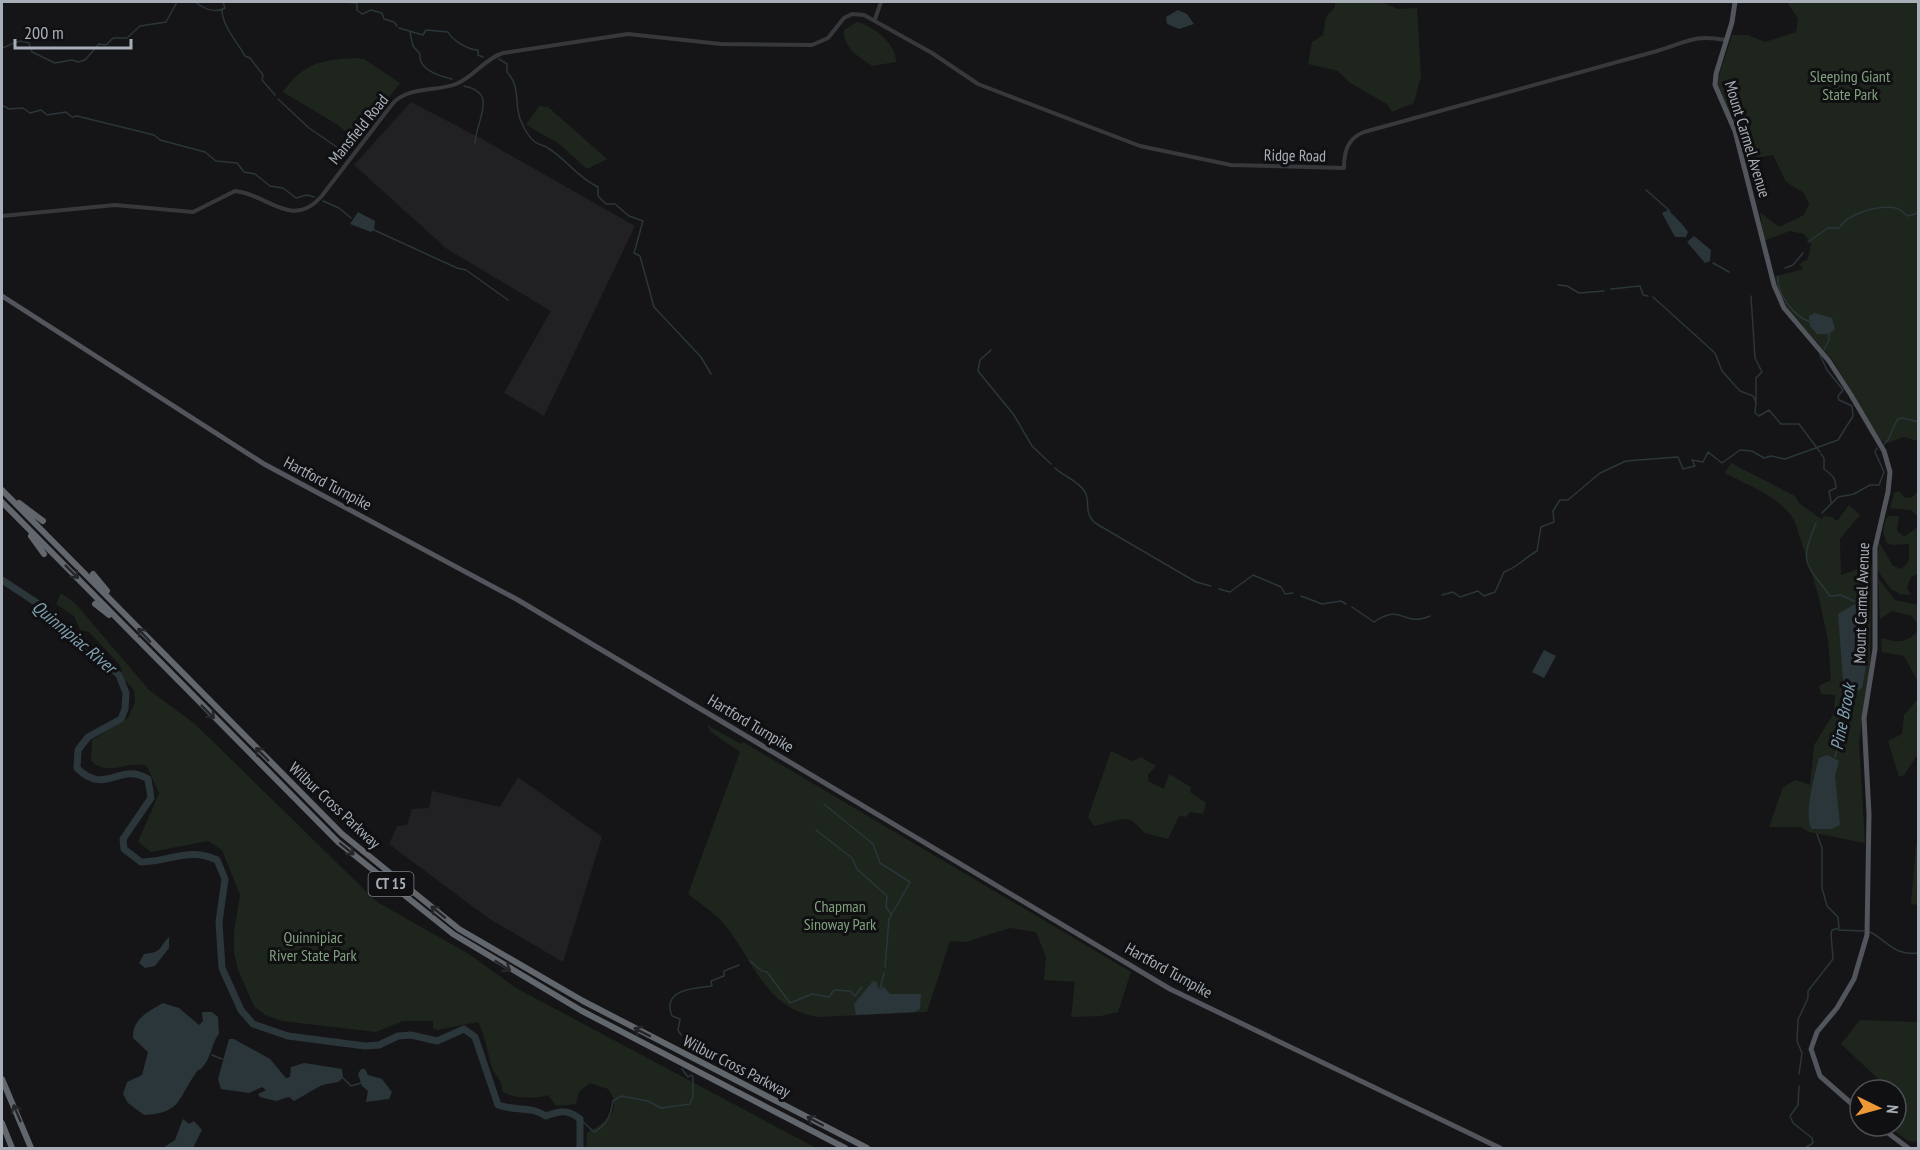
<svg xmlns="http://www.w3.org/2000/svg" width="1920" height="1150" font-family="'PT Sans Narrow',sans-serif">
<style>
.built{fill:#212124}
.green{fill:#1d251d}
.water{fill:#2b363a}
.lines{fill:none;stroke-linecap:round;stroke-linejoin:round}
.stream{stroke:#2b363a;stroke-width:1.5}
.river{stroke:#2b363a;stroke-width:7}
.minor{stroke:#36383c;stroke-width:4}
.major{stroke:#52555b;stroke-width:5}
.highway{stroke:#62666d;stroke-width:6}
.oneway{stroke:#242629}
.labels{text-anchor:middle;stroke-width:6;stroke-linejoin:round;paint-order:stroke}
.shield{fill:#101012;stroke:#7a7f86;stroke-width:1.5}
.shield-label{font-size:15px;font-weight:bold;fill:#a7aeb7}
.park-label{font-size:16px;fill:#81a17f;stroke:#101012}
.street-label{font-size:16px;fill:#a7aeb7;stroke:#101012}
.water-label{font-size:18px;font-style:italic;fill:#7fa0b1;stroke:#101012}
</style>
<rect width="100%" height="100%" fill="#151517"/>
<path class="built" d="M 411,102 L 482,139 L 635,226 L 544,416 L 504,393 L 551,311 L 447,249 L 354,165 Z
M 518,777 L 602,837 L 563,962 L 488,918 L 389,844 L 397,826 L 407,825 L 412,809 L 429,808 L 432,791 L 500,807 Z"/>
<path class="green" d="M 1335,2 L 1382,2 L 1398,9 L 1417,8 L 1421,76 L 1414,103 L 1392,112 L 1387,104 L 1350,83 L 1338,71 L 1308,64 L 1312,42 L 1323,35 L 1326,17 L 1335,7 Z
M 1787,2 L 1918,2 L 1918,441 L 1904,437 L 1887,443 L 1879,440 L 1834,362 L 1788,310 L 1774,277 L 1803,269 L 1799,264 L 1808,259 L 1811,244 L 1804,234 L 1790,231 L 1764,241 L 1760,212 L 1779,227 L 1804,215 L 1809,204 L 1804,193 L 1786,182 L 1773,155 L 1743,160 L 1738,131 L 1719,92 L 1717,81 L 1732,35 L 1748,35 L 1765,42 L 1796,32 L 1798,19 Z
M 857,22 C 872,25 897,44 896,62 L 872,66 C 859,57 843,48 844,30 Z
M 355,58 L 364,59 L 400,83 L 361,134 L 352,137 L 338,125 L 283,92 C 303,63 321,60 355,58 Z
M 539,106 L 548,107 L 555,113 L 607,159 L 587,169 L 558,143 L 526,125 Z
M 1731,463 L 1795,496 L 1799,503 L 1821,519 L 1824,516 L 1832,517 L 1837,521 L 1849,505 L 1860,515 L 1840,539 L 1841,575 L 1872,564 L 1870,663 L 1859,743 L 1865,843 L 1809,832 L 1801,827 L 1769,827 L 1783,787 L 1796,780 L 1810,785 L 1814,745 L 1834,713 L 1835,695 L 1821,694 L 1819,686 L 1831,680 L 1828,640 L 1818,594 L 1795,522 C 1782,497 1749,486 1725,473 Z
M 1899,491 L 1904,497 L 1911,498 L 1918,491 L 1918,517 L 1911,510 L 1890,508 L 1894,493 Z
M 1890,516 L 1899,516 L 1897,530 L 1904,537 L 1918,527 L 1918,574 L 1911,577 L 1907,588 L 1911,595 L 1900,594 L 1891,589 L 1877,570 L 1879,542 L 1893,566 L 1902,569 L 1909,560 L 1909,544 L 1891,545 L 1886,542 L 1883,531 L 1886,518 Z
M 1878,578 L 1895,600 L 1918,605 L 1918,754 L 1904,775 L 1899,777 L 1888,741 L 1902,734 L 1904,715 L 1917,700 L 1918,682 L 1904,656 L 1882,652 L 1881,638 C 1895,642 1905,644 1916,633 L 1917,623 L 1912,616 L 1892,611 L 1880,619 Z
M 61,593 L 76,604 L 149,690 L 195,724 L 377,902 L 469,954 L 516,988 L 816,1148 L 586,1148 L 587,1133 C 606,1122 624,1110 608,1089 L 590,1083 L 579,1092 L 576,1104 L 556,1106 L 548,1095 C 537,1099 511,1099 502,1091 C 502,1076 494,1077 491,1065 C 487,1049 485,1036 478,1022 L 437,1030 L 433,1028 L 433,1021 L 403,1021 L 376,1032 L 282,1021 L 265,1015 L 254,1006 L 238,970 L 234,952 L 234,932 L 240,895 L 222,850 L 208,841 L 151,852 L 138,842 L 159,793 L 147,766 C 127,759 110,778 91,761 L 92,740 L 128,718 L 135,702 L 134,690 L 124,679 L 120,665 L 89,632 L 80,630 L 74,616 L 56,604 Z
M 707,725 L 741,744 L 743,742 L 1131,972 L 1118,1012 L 1101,1016 L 1071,1017 L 1075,982 L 1044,980 L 1046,957 L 1036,932 L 1010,928 L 966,942 L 950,941 L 927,1012 L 819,1017 C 767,1010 755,964 727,928 C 717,914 702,905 688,894 L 740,752 L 711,732 Z
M 1111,751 L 1132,761 L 1141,757 L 1156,766 L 1148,775 L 1148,781 L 1164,789 L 1169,774 L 1191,787 L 1190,792 L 1206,803 L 1203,814 L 1190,812 L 1186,817 L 1179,816 L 1168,839 L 1145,833 L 1131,820 L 1122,819 L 1094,826 L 1088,817 Z
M 1916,845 L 1918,845 L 1918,905 L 1911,904 Z
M 1860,1020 L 1918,1022 L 1918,1142 L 1908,1141 L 1888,1126 L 1896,1126 L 1896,1090 L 1890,1090 L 1841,1044 Z"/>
<path class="water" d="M 1178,10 L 1187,14 L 1194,24 L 1179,29 L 1167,24 L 1166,17 Z
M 1668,210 C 1675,217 1683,224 1688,232 L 1686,237 L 1675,237 L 1662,213 Z
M 358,212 L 375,221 L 374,230 L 371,232 L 350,224 Z
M 1694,236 L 1711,250 L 1710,261 L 1705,263 L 1687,242 Z
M 1815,313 L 1832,318 L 1835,329 L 1829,334 L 1817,334 L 1810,326 L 1809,316 Z
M 1855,604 C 1873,628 1868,660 1862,688 L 1855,693 L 1847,689 L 1843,680 L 1838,614 Z
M 1544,650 L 1556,656 L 1544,678 L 1532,672 Z
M 1827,755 L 1839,761 L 1835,776 L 1840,825 L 1832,829 L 1812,829 C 1803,818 1815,772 1819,758 Z
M 169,937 L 169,948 L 155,966 L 145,968 L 139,963 L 144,954 C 165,951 156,950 169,937 Z
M 873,981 L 877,982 L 878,988 L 881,990 L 883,986 L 890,994 L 921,994 L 920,1009 L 914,1012 L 856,1015 L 854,1004 Z
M 163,1003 L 179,1008 L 199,1025 L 203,1021 L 202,1012 L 212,1012 L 218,1017 L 219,1034 C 211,1043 213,1056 201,1069 L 198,1070 C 177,1098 183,1113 144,1115 L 128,1103 L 123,1094 L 127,1082 L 142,1075 L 148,1052 L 133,1038 C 132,1019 148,1012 163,1003 Z
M 229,1039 L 234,1039 L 270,1059 L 286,1078 L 290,1077 L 291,1067 L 304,1063 L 342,1069 L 343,1078 L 338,1082 L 322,1085 L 294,1101 L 289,1097 L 276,1101 L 260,1097 L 258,1094 L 266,1090 L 262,1087 L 249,1093 L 221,1089 L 218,1079 Z
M 361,1069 L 365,1069 L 368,1075 L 382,1079 L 392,1092 L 389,1099 L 366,1102 L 368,1091 L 362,1086 L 358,1074 Z
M 183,1119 L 189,1124 L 194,1121 L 202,1130 L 193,1148 L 163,1148 L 175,1140 Z"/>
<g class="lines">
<path class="stream" d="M 195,2 C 203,8 215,14 225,8 L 223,2
M 344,2 L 357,3 L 357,10 L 362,14 L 371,10 L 382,13 L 384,19 L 394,22 L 397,26
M 222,10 C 222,25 237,42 245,56 L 250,58 L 263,75 L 262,80 L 275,95
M 399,28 L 423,35 L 426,30 L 448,32 C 452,40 468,50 478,50 L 478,55 L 483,57
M 410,32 L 413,46 L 420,54 C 418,70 440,76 452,79
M 2,48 C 13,45 16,38 29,43 L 32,52 L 55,63 L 72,60 L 78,62 L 85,60 L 99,44 L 106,45 L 113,38 L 127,38 L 140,26 L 166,22 L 177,2
M 499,59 L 507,64 L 507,72 C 521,87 514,102 520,119 C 523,126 529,138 535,142 C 539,145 544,145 548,148 C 567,160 578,178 598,187 L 598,196 L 606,204 L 615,204 L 629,216 L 643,221 L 634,253 L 640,256 L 654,307 L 701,357 L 711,374
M 464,86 C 499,93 476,120 475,143
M 278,99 L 309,128 L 347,154
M 2,105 L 9,109 L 23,108 L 30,113 L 41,110 L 47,115 L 66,112 L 72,117 L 77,116 L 154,135 L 160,140 L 205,152 L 216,161 L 237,163 L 244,172 L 255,174 L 270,186 L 283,188 L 296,198 L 307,195 L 314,197
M 1646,190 L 1670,211
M 323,201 L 339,208 L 351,218
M 374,230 L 457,268 L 466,270 L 508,300
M 1808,242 L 1828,228 L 1839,228 C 1848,213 1878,205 1896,208 C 1900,209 1905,214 1908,216 L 1918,213
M 1713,263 L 1729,272
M 1785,268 L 1793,265 L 1803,253
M 1778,276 C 1776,294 1794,316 1810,322
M 1558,285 L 1567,286 L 1579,293 L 1604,291
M 1611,289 L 1640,286 L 1643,295 L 1648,296
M 1751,296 L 1755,358 L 1762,372 L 1756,378 L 1756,401
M 1653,297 L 1715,353 L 1722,371 L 1740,391 L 1753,396 L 1756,402 L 1755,413 L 1759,416 L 1769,410 L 1781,424 L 1799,424 L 1820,452
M 991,350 L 980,360 L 978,371 L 1014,415 L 1032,446 L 1051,464
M 1824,350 L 1829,340 L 1829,333
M 1884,444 L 1888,440 L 1897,420 L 1902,418 L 1918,422
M 1821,454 L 1824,458 L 1824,469 C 1833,476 1835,476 1836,488 L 1829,491 L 1831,502
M 1055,468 C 1064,477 1078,480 1085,492 C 1091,504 1083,511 1095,523 L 1196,582 L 1211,586
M 1822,513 L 1838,497 L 1854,494 L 1870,485 L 1879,485 L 1884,472 L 1875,452 L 1877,448
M 1816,523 C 1799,564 1805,562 1830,596 L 1841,595 L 1854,601
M 1219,589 L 1230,592 L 1253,575 L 1281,587 L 1285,594 L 1293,593
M 1442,595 L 1453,592 L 1460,597 L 1478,591 L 1484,596 L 1495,592 L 1504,572 C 1518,567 1524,558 1537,551 L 1541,527 L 1554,522 L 1553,511 L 1560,500 L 1568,500 L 1600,473 L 1626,461 L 1678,457 L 1683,469 L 1695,466 L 1692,460 L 1703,462 L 1708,452 L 1722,463 L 1740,450 L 1752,451 L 1764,458 L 1771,456 L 1785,459 L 1838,440 L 1853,416 L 1852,406 L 1839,400 L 1838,396 L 1843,390 L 1827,370 L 1820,355
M 1301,596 L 1322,604 L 1341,601 L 1346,604
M 1352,607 L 1374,622 C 1403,602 1402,628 1430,616
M 1835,757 L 1845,721 L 1845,701 L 1848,689
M 824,804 L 873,844 L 880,863 L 910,882 L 889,919 L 885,967
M 816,830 L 852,858 L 857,869 L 887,896 L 886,907 L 891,914
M 1838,930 L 1864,931
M 1870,932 C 1889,942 1894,956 1918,953
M 750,961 L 762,971 L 767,972 L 790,1003 L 812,994 L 829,997 L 834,990 L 850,991 L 855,996 L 862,987
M 880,989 L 884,973
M 681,1035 L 678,1030 L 680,1019 L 672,1016 C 661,989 695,988 712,986 L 711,981 L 724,976 L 724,971 L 739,965
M 212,1055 L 222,1059
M 1799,1074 L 1802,1053 L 1797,1041 L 1798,1020 L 1808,998 L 1808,991 L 1833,959 L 1831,934 L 1832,930 L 1839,928 L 1838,917 L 1827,906 L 1822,888 L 1822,848 L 1817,834
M 343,1078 L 351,1086 L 361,1083
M 1799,1086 L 1798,1105 L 1790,1116 L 1793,1123 L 1812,1138 L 1813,1143 L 1805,1148
M 580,1119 L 594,1132 C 607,1125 611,1115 613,1101 L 621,1096 L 648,1101 L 661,1108 L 690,1104 L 693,1096 L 693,1077 L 691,1075 L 688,1077 L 682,1069"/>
<path class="river" d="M 2,580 L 40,605 L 119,675 L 126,693 L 125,709 L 121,719 L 88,737 L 78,750 L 77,768 C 106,797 119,761 148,779 L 151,798 L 123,839 L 124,849 L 141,862 C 172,861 189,847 217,860 L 225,879 L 219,922 L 222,968 L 241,1010 L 253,1024 L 288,1036 L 365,1046 L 379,1045 L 398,1036 L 411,1035 L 437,1041 L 464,1029 L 475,1037 L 498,1105 C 515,1111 531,1106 546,1116 C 560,1111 568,1109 580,1119 L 580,1148"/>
<path class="minor" d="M 875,19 L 881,2
M 2,216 L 115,205 L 193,212 L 235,191 C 268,194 291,230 321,197 L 393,103 C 410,86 435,92 456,84 C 474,77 484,59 503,53 L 628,34 L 721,44 L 812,45 L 828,38 L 844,18 L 852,14 L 864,15 L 932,53 L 978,84 L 1140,146 L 1231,165 L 1344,168 C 1344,151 1348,138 1364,132 L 1657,51 C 1688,42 1693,34 1726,40"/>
<path class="major" d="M 1735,2 L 1732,22 L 1716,74 L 1715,85 L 1735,131 L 1774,285 L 1784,308 L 1829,361 L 1851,395 L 1884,451 L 1890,472 L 1888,492 L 1875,548 L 1875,649 L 1864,718 L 1869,814 L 1867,935 L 1854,979 L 1837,1008 L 1817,1032 L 1811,1049 L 1820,1076 L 1860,1111
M 2,296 L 264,464 L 518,600 L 1170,989 L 1500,1148
M 1879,1126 L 1908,1148"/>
<path class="highway" d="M 2,490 L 342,834 L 459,929 L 583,1001 L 867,1148
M 2,502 L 338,842 L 453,934 L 582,1011 L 845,1148
M 19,503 L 43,521
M 31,536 L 44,554
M 93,574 L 107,591
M 95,604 L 109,615
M 2,1079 L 31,1148
M 2,1123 L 12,1148"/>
</g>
<defs><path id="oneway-shaft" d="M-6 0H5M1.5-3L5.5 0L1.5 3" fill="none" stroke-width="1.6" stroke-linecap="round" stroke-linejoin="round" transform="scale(1.5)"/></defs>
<g class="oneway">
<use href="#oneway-shaft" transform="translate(72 572) rotate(45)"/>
<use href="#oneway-shaft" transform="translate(144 635) rotate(-133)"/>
<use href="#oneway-shaft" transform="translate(208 712) rotate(45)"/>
<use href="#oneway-shaft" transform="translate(262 754) rotate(-135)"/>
<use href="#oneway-shaft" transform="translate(347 849) rotate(39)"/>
<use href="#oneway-shaft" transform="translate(438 912) rotate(-141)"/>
<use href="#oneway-shaft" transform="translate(503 966) rotate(33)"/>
<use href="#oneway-shaft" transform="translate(642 1032) rotate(-153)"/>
<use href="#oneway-shaft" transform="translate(17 1113) rotate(-113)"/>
<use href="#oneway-shaft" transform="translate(815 1121) rotate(-152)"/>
</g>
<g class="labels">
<rect class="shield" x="368.5" y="872" width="45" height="24" rx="4.5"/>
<g class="shield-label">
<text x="391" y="889">CT 15</text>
</g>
<g class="park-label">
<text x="1850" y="82">Sleeping Giant<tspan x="1850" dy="18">State Park</tspan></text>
<text x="840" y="912">Chapman<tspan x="840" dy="18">Sinoway Park</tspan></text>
<text x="313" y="943">Quinnipiac<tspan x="313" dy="18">River State Park</tspan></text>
</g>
<g class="street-label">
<text transform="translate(358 129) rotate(-51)" y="6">Mansfield Road</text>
<text transform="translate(1748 139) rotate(73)" y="6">Mount Carmel Avenue</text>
<text transform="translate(1295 155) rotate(1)" y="6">Ridge Road</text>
<text transform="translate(328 483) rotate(28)" y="6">Hartford Turnpike</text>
<text transform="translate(1861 603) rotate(-88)" y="6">Mount Carmel Avenue</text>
<text transform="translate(751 723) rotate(31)" y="6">Hartford Turnpike</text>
<text transform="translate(335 805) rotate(43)" y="6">Wilbur Cross Parkway</text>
<text transform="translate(1169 970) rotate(29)" y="6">Hartford Turnpike</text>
<text transform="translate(737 1066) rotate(27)" y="6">Wilbur Cross Parkway</text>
</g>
<g class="water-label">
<text transform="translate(74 637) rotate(40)" y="6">Quinnipiac River</text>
<text transform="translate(1843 717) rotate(-79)" y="6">Pine Brook</text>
</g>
</g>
<rect width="1920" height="1150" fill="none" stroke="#a7aeb7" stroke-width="6"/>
<g transform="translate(1878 1108) rotate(95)"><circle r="28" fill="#101012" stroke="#4c4f54" stroke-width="1.5"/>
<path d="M0-4.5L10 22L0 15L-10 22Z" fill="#ee9936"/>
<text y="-9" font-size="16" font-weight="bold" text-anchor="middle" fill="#a7aeb7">N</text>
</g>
<path d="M15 39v9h116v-9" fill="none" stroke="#a7aeb7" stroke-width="3"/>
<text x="24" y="39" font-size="18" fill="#a7aeb7" stroke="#101012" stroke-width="4.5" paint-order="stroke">200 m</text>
</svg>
